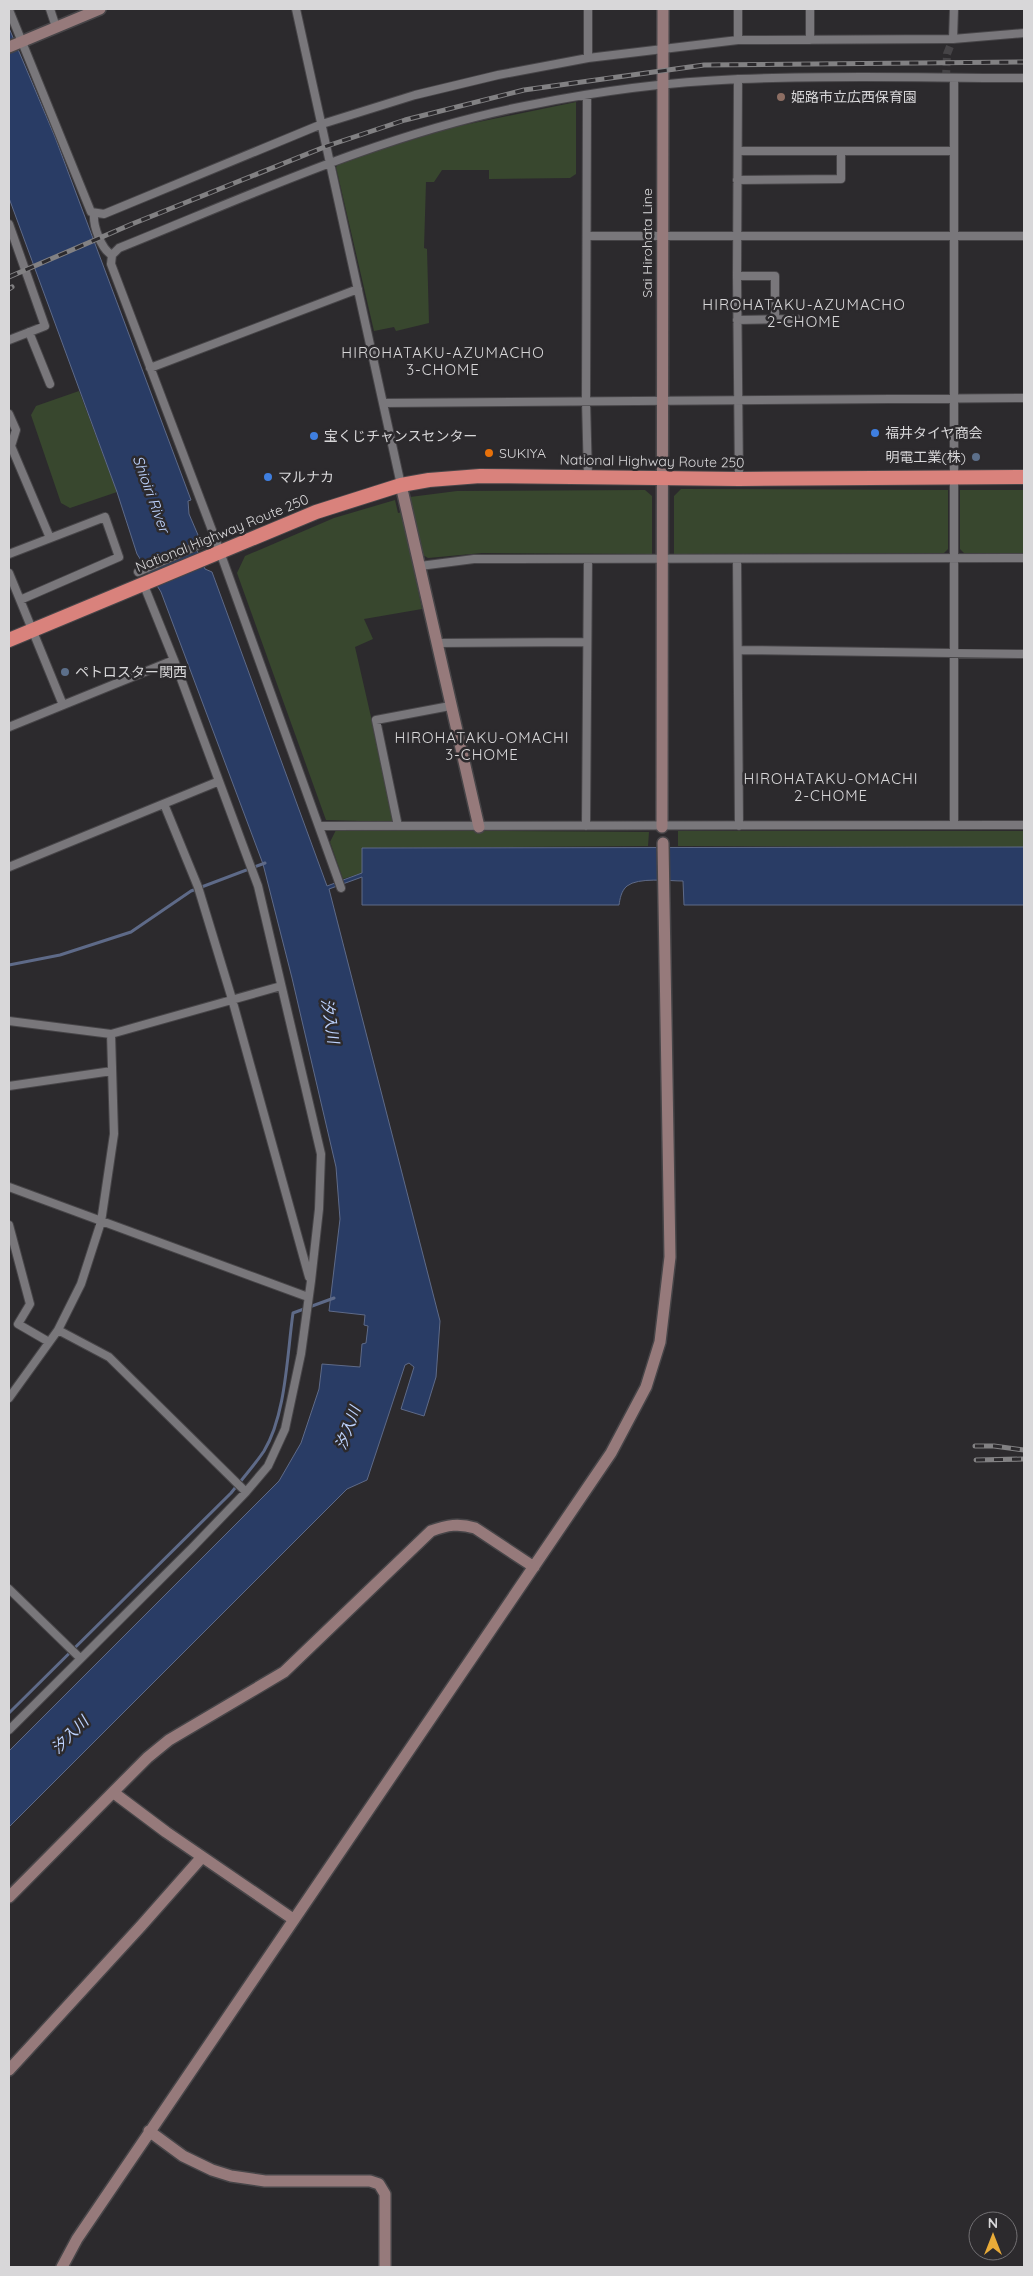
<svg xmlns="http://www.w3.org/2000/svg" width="1033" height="2276" font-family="Quicksand,'Noto Sans JP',sans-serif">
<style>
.green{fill:#38472e}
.water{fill:#293c65;stroke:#5e6a88}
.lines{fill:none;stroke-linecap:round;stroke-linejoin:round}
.stream{stroke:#5e6a88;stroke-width:3}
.street-tunnel{stroke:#464447;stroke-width:8;stroke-dasharray:8 4;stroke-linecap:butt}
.street-casing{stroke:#474548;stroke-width:10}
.secondary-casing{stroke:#474548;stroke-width:14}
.highway-casing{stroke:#474548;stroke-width:16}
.street{stroke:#79777b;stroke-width:8}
.secondary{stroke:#967a7b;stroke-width:11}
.highway{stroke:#d9827c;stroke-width:14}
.rail-casing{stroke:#828183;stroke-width:5}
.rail{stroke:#2c2a2d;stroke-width:3;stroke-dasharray:9;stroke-linecap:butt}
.education-dot{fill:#8d6e63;stroke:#2c2a2d;stroke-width:2}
.shop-dot{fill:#3f7fe0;stroke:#2c2a2d;stroke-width:2}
.food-dot{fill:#e8710a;stroke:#2c2a2d;stroke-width:2}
.service-dot{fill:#5c6f8a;stroke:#2c2a2d;stroke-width:2}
.labels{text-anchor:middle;stroke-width:5;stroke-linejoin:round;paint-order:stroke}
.poi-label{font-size:14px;fill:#d8d7d9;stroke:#2c2a2d;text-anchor:start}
.street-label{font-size:14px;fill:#d8d7d9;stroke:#2c2a2d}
.neighbourhood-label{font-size:15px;letter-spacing:1px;fill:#d8d7d9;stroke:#2c2a2d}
.water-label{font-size:15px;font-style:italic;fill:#bcd1fc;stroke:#2c2a2d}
</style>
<rect width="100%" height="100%" fill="#2c2a2d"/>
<path class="green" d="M 576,102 L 576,174 L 570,178 L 489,179 L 489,170 L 442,170 L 434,182 L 426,182 L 424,248 L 427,249 L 429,323 L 396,331 L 394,327 L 374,331 L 336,167 L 340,162 L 454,127 Z
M 79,391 L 117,492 L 70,508 L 61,503 L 31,415 L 36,406 Z
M 681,489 L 948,490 L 948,549 L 944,553 L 674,554 L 674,496 Z
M 645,490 L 652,496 L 652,554 L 482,553 L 428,558 L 423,555 L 410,497 L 457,491 Z
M 960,490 L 1024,490 L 1024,553 L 964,553 L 960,549 Z
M 395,500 L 398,513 L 402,512 L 422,609 L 364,619 L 373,639 L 355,647 L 395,822 L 326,820 L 237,573 L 245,556 L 334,518 Z
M 336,830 L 649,832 L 648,846 L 362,848 L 362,873 L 343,879 L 330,842 Z
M 678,831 L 1024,831 L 1024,847 L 678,846 Z"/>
<path class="water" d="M 9,28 L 55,137 L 191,500 L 188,501 L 189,514 L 198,535 L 195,546 L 205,569 L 212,572 L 327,886 L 362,873 L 362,848 L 1024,847 L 1024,905 L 684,905 L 683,881 C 669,881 638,877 627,886 C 621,891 620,899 619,905 L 362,905 L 362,877 L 329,889 L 440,1321 L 436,1377 L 424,1416 L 401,1409 L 414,1367 L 409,1363 L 405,1365 L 367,1480 L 347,1489 L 9,1827 L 9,1751 L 279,1481 L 301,1443 L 319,1389 L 322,1364 L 360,1367 L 362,1344 L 366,1343 L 368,1326 L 364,1325 L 365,1315 L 329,1311 L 340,1219 L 336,1167 L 292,978 L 263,864 L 161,592 L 137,554 L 117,492 L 9,198 Z"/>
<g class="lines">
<path class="stream" d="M 9,965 L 60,955 L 131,932 L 191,891 L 265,863
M 9,1713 L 231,1493 C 242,1479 254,1466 264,1451 C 286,1415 287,1355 293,1313 L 334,1298"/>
<path class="street-tunnel" d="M 946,78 L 947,54 L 953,39"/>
<defs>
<path id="street" d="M 50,9 L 56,27
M 296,9 L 401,485
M 588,9 L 588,58
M 738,9 L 738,40
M 9,10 L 91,212 L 104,214 L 322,124 L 415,95 L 498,75 L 588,58 L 738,40 L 953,39 L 1024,33
M 953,39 L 954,9
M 810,40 L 810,9
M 738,79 L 737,276 L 739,479
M 587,96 L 586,401 L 588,477
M 738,151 L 954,151
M 737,180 L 841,179 L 841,151
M 94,214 C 93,226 101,249 112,255
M 9,224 L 45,326 L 9,340
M 587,236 L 1024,236
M 737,276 L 775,276 L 775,319
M 737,320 L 797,319
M 29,332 L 50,384
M 150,368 L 358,289
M 383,403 L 1024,398
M 9,414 L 16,430 L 11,446 L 50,538
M 9,554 L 105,517 L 119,557 L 20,600
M 737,559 L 739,826
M 420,566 L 474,559 L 1024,558
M 138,572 L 215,538
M 9,573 L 63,705
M 437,643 L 587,642
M 738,650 L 1024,654
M 9,727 L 174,660
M 164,804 L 198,887 L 232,999 L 309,1277
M 954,825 L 954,78
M 319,826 L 1024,825
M 398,826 L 376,720 L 450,706
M 586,826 L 588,559
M 9,867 L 217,782
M 341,888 L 215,538 L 111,264 L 112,255 L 119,248 C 253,194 387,132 530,105 C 598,91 669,82 739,79 C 834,75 929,78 1024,78
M 9,1021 L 111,1034 L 281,986
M 9,1086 L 112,1071
M 9,1187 L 308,1297
M 9,1225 L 30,1304 L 18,1324 L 49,1342
M 58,1330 L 109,1357 L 246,1492
M 9,1398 L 58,1330 L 81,1284 L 101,1222 L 114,1134 L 111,1034
M 9,1589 L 80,1658
M 9,1730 L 192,1548 L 246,1492 L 268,1466 L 285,1429 L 301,1354 L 311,1281 L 319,1209 L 321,1154 L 258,886 L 174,660 L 143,583"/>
<path id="secondary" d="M 9,47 L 100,9
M 401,485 L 479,827
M 662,827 L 663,9
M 114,1793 L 166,1832 L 293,1919
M 9,1897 L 147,1758 L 169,1740 L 284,1672 L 431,1531 C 447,1525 459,1523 475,1528 L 534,1567
M 9,2070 L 141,1926 L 202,1857
M 149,2131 L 183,2156 L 212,2170 L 231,2176 L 265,2181 L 370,2181 L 379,2184 L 385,2194 L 385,2267
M 62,2267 L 77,2239 L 611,1453 L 646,1387 L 660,1342 L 670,1257 L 663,843"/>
<path id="highway" d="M 9,640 L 316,512 L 401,485 L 429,480 L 480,476 L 739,479 L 1024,477"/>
</defs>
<use href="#street" class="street-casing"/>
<use href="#secondary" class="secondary-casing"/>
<use href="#highway" class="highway-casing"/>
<use href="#street" class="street"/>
<use href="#secondary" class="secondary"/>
<use href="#highway" class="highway"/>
<defs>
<path id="rail" d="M 9,277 L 132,224 L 327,146 L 405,120 L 524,90 L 704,65 L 1024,62
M 9,289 L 12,287
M 975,1446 L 994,1446 L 1024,1450
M 976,1460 L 1024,1459"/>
</defs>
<use href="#rail" class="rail-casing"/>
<use href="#rail" class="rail"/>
</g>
<circle class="education-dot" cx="781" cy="97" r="5"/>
<g class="shop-dot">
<circle cx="875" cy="433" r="5"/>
<circle cx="314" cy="436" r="5"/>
<circle cx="268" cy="477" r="5"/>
</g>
<circle class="food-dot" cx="489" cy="453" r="5"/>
<g class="service-dot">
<circle cx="976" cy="457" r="5"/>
<circle cx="65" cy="672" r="5"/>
</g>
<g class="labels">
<g class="poi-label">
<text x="791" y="102">姫路市立広西保育園</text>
<text x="885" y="438">福井タイヤ商会</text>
<text x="324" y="441">宝くじチャンスセンター</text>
<text x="499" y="458">SUKIYA</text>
<text x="966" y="462" text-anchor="end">明電工業(株)</text>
<text x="278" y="482">マルナカ</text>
<text x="75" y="677">ペトロスター関西</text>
</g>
<g class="street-label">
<text transform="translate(647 243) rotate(-90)" y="5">Sai Hirohata Line</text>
<text transform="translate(652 461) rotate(1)" y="5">National Highway Route 250</text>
<text transform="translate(222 533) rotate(-22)" y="5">National Highway Route 250</text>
</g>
<g class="neighbourhood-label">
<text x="804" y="310">HIROHATAKU-AZUMACHO<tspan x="804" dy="17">2-CHOME</tspan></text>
<text x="443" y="358">HIROHATAKU-AZUMACHO<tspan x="443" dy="17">3-CHOME</tspan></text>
<text x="482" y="743">HIROHATAKU-OMACHI<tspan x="482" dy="17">3-CHOME</tspan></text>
<text x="831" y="784">HIROHATAKU-OMACHI<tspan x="831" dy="17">2-CHOME</tspan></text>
</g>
<g class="water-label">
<text transform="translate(151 494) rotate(70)" y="5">Shioiri River</text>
<text transform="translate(330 1021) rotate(81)" y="5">汐入川</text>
<text transform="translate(348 1428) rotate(-70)" y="5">汐入川</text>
<text transform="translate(70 1735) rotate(-45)" y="5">汐入川</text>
</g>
</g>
<rect width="1033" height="2276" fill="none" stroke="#d8d7d9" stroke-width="20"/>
<g transform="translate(993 2236)"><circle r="24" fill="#2c2a2d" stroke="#716f72"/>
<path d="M0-4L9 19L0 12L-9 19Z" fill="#e9ab38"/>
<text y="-8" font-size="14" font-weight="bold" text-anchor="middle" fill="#d8d7d9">N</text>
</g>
</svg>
